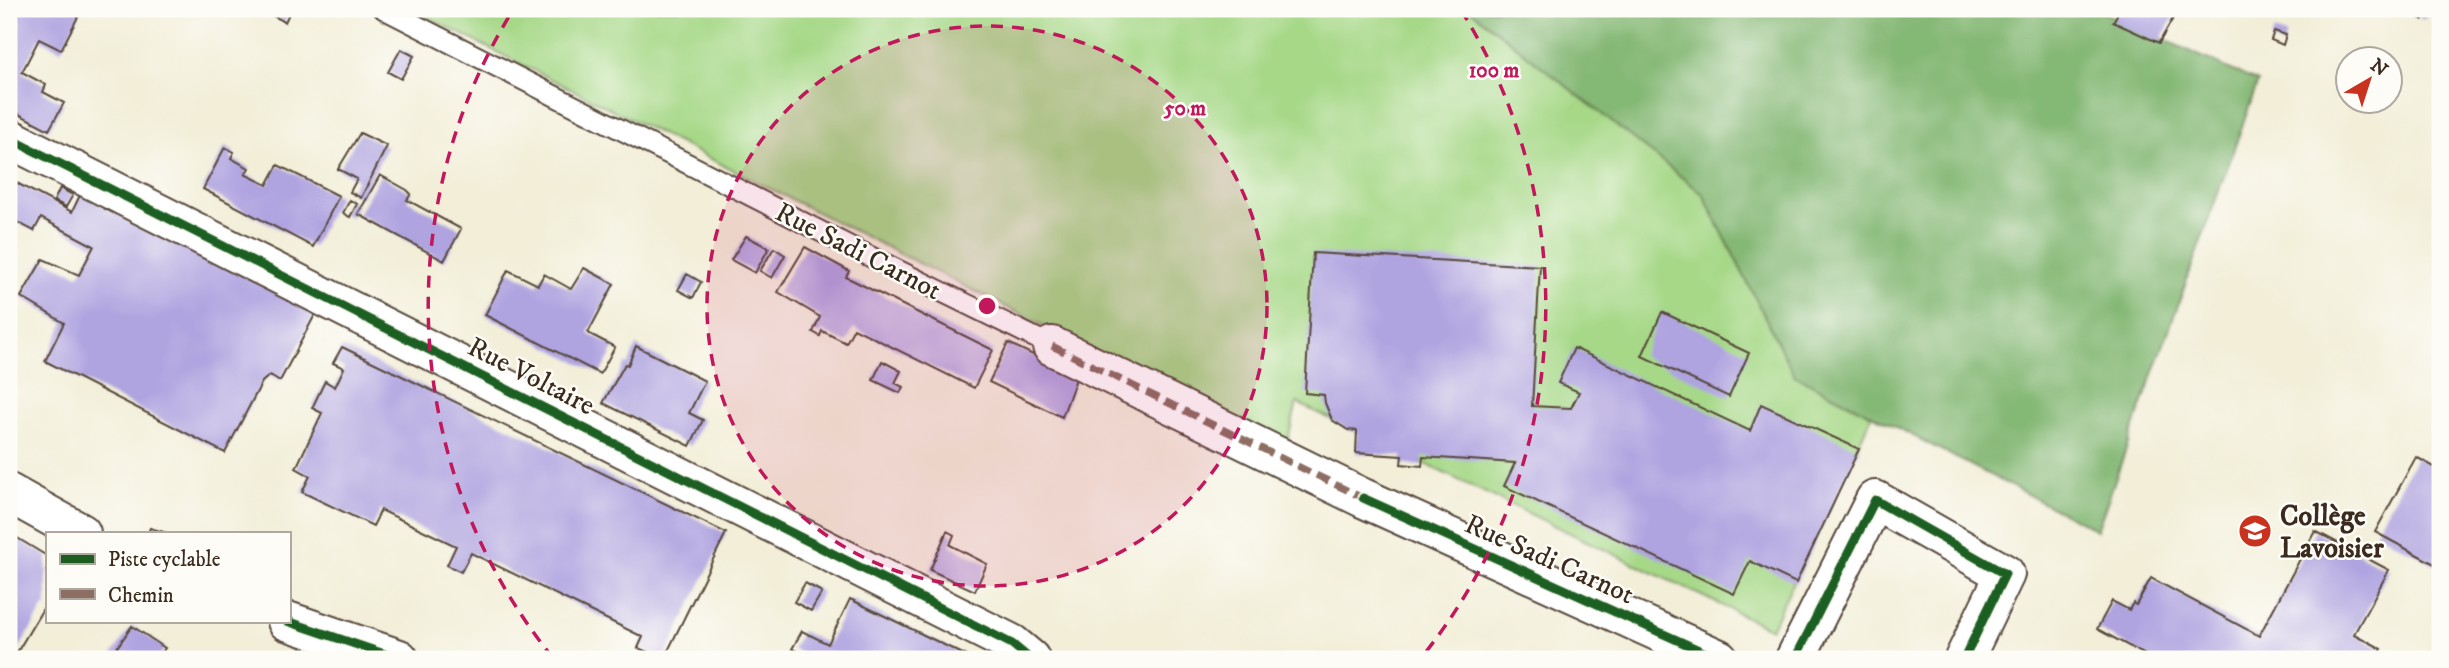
<svg xmlns="http://www.w3.org/2000/svg" width="2449" height="668" font-family="'IM FELL DW Pica',serif">
<style>
.green{fill:#a6d887;stroke:#708152;stroke-width:2}
.forest{fill:#84b874;stroke:#607149;stroke-width:2}
.building{fill:#afa3e0}
.lines{fill:none;stroke-linecap:round;stroke-linejoin:round}
.lane-casing{stroke:#56473a;stroke-width:23}
.street-casing{stroke:#56473a;stroke-width:42}
.lane{stroke:#fff;stroke-width:19}
.street{stroke:#fff;stroke-width:38}
.quiet{stroke:#8d6e63;stroke-width:7;stroke-dasharray:14 7;stroke-linecap:butt}
.cycleway-casing{stroke:#fdfcf7;stroke-width:13}
.cycleway{stroke:#1b5e20;stroke-width:9}
.ring{fill:none;stroke:#c2185b;stroke-width:3.5;stroke-dasharray:12 9}
.labels{text-anchor:middle;stroke-width:5;stroke-linejoin:round;paint-order:stroke}
.street-label{font-size:28px;fill:#3b2a1e;stroke:#fdfcf7}
.poi-label{font-size:28px;font-weight:bold;fill:#3b2a1e;stroke:#fdfcf7;text-anchor:start}
.centre{fill:#c2185b;stroke:#fdfcf7;stroke-width:3.5}
.ring-label{font-size:21px;text-anchor:middle;font-weight:bold;fill:#c2185b;stroke:#fdfcf7;stroke-width:5;stroke-linejoin:round;paint-order:stroke}
</style>
<rect width="100%" height="100%" fill="#fdfcf7"/>
<filter id="ink" filterUnits="userSpaceOnUse"><feTurbulence type="fractalNoise" baseFrequency=".0143" numOctaves="2"/><feDisplacementMap in="SourceGraphic" scale="14" xChannelSelector="R" yChannelSelector="G"/><feConvolveMatrix kernelMatrix="1 2 1 2 8 2 1 2 1" color-interpolation-filters="sRGB"/></filter>
<filter id="wash" filterUnits="userSpaceOnUse"><feTurbulence type="fractalNoise" baseFrequency=".00686" numOctaves="4" result="noise"/><feDisplacementMap in="SourceGraphic" scale="28" xChannelSelector="R" yChannelSelector="G"/><feGaussianBlur stdDeviation="1.57" result="paint"/><feColorMatrix in="noise" values="0 0 0 0 0 0 0 0 0 0 0 0 0 0 0 0 0 1.4 0 .05"/><feComposite in="paint" operator="in"/></filter>
<g filter="url(#wash)">
<rect width="100%" height="100%" fill="#f2eed8"/>
<path class="green" d="M 426,9 L 1469,9 L 1703,194 L 1794,375 L 1872,415 L 1771,629 L 1297,403 L 1286,447 L 423,15 Z"/>
<path class="forest" d="M 1469,9 L 2096,9 L 2258,82 L 2097,530 L 1794,375 L 1703,194 Z"/>
<g id="blocks">
<path class="building" d="M 21,9 L 82,9 L 61,50 L 39,39 L 22,72 L 46,85 L 43,92 L 64,103 L 49,130 L 9,109 L 9,32 Z
M 270,9 L 291,9 L 285,22 L 268,13 Z
M 411,9 L 426,9 L 423,15 Z
M 2120,9 L 2168,9 L 2176,13 L 2159,43 L 2113,22 Z
M 2408,9 L 2433,9 L 2423,20 Z
M 2274,31 L 2286,35 L 2283,45 L 2271,40 Z
M 401,49 L 414,56 L 401,79 L 388,72 Z
M 360,133 L 387,146 L 361,198 L 350,192 L 357,179 L 338,169 Z
M 225,147 L 234,152 L 231,158 L 249,168 L 245,174 L 267,185 L 278,165 L 339,196 L 313,247 L 203,189 Z
M 380,175 L 407,190 L 411,194 L 407,200 L 461,229 L 444,261 L 358,214 Z
M 9,179 L 72,212 L 81,193 L 317,311 L 280,381 L 270,375 L 262,382 L 225,453 L 45,361 L 64,323 L 21,297 L 43,259 L 79,275 L 94,246 L 41,218 L 34,231 L 9,218 Z
M 60,188 L 73,195 L 66,207 L 54,201 Z
M 350,200 L 357,204 L 350,217 L 343,213 Z
M 746,236 L 769,248 L 755,273 L 731,260 Z
M 805,247 L 849,271 L 846,277 L 993,350 L 974,388 L 854,328 L 846,343 L 822,331 L 820,336 L 813,332 L 820,317 L 778,292 Z
M 774,248 L 785,255 L 772,278 L 760,271 Z
M 1313,253 L 1540,266 L 1532,406 L 1571,408 L 1579,392 L 1558,383 L 1574,348 L 1750,431 L 1761,404 L 1859,449 L 1796,583 L 1750,561 L 1734,594 L 1504,486 L 1515,463 L 1423,457 L 1422,466 L 1401,464 L 1402,456 L 1356,453 L 1357,431 L 1348,430 L 1332,420 L 1325,403 L 1324,395 L 1305,393 Z
M 584,268 L 614,284 L 588,333 L 615,347 L 600,374 L 485,315 L 508,270 L 538,285 L 544,274 L 571,289 Z
M 687,274 L 701,282 L 693,298 L 678,290 Z
M 1662,312 L 1749,353 L 1729,397 L 1642,356 Z
M 1008,343 L 1077,376 L 1062,417 L 989,382 Z
M 636,346 L 705,381 L 689,413 L 703,420 L 690,446 L 603,403 L 625,364 L 628,365 Z
M 342,347 L 726,533 L 664,659 L 638,648 L 643,637 L 471,553 L 461,572 L 447,565 L 456,546 L 381,510 L 373,526 L 302,492 L 310,476 L 296,468 L 322,413 L 312,408 L 325,381 L 335,387 L 344,368 L 333,363 Z
M 882,361 L 901,371 L 895,383 L 903,387 L 900,393 L 873,380 Z
M 2416,457 L 2440,470 L 2440,567 L 2375,532 Z
M 150,528 L 167,533 L 148,533 Z
M 947,531 L 954,535 L 950,545 L 987,564 L 975,591 L 930,570 Z
M 2315,531 L 2389,570 L 2354,634 L 2382,649 L 2376,659 L 2153,659 L 2097,629 L 2112,601 L 2129,610 L 2133,603 L 2136,605 L 2151,578 L 2259,636 Z
M 9,533 L 47,556 L 47,608 L 44,607 L 13,659 L 9,659 Z
M 805,583 L 822,592 L 811,611 L 794,602 Z
M 850,599 L 973,659 L 813,659 L 792,649 L 802,631 L 828,644 Z
M 132,626 L 165,648 L 158,659 L 109,659 Z"/>
</g>
</g>
<g filter="url(#ink)">
<use href="#blocks" fill-opacity="0" stroke="#56473a" stroke-width="2"/>
<g class="lines">
<defs>
<path id="lane" d="M 384,9 L 857,250 L 1052,346"/>
<path id="street" d="M 9,138 L 1012,644 L 1030,659
M 1052,346 L 1363,498 L 1719,659
M 9,493 L 81,533
M 287,621 L 399,659
M 1795,659 L 1875,500 L 2005,574 L 1964,659"/>
</defs>
<use href="#lane" class="lane-casing"/>
<use href="#street" class="street-casing"/>
<use href="#lane" class="lane"/>
<use href="#street" class="street"/>
<path class="quiet" d="M 1052,346 L 1363,498"/>
<defs>
<path id="cycleway" d="M 9,138 L 1012,644 L 1030,659
M 1363,498 L 1719,659
M 287,621 L 399,659
M 1795,659 L 1875,500 L 2005,574 L 1964,659"/>
</defs>
<use href="#cycleway" class="cycleway-casing"/>
<use href="#cycleway" class="cycleway"/>
</g>
</g>
<circle cx="987" cy="306" r="280" fill="#c2185b" fill-opacity=".12"/>
<g class="ring">
<circle cx="987" cy="306" r="280"/>
<path d="M553 658A559 559 0 0 1 513 10M1461 10A559 559 0 0 1 1421 658"/>
</g>
<defs>
<symbol id="school-disc" viewBox="-11 -11 22 22"><circle r="9.5" fill="#c8321e" stroke="#fdfcf7"/><path d="M0-5L7-2L0 1L-7-2ZM-4 1L0 2.5L4 1V4Q0 6-4 4Z" fill="#fff"/></symbol>
</defs>
<g fill-rule="evenodd">
<use href="#school-disc" x="2236" y="512" width="38" height="38"/>
</g>
<g class="labels">
<g class="street-label">
<text transform="translate(859 250) rotate(27)" y="10">Rue Sadi Carnot</text>
<text transform="translate(532 375) rotate(27)" y="10">Rue Voltaire</text>
<text transform="translate(1550 558) rotate(24)" y="10">Rue Sadi Carnot</text>
</g>
<g class="poi-label">
<text x="2280" y="525">Collège<tspan x="2280" dy="32">Lavoisier</tspan></text>
</g>
</g>
<circle cx="987" cy="306" r="10" class="centre"/>
<g class="ring-label">
<text x="1494" y="77">100 m</text>
<text x="1185" y="115">50 m</text>
</g>
<rect width="2449" height="668" fill="none" stroke="#fdfcf7" stroke-width="35"/>
<rect x="46" y="532" width="245" height="91" fill="#fdfcf7" stroke="#afa8a0" stroke-width="2"/>
<rect x="60" y="554" width="35" height="10" fill="#1b5e20" stroke="#afa8a0" stroke-width="2"/>
<text x="108" y="566" font-size="21" fill="#3b2a1e">Piste cyclable</text>
<rect x="60" y="589" width="35" height="10" fill="#8d6e63" stroke="#afa8a0" stroke-width="2"/>
<text x="108" y="602" font-size="21" fill="#3b2a1e">Chemin</text>
<g transform="translate(2369 80) rotate(39)"><circle r="33" fill="#fdfcf7" stroke="#afa8a0" stroke-width="2"/>
<path d="M0-5L12 26L0 18L-12 26Z" fill="#c8321e"/>
<text y="-10" font-size="19" font-weight="bold" text-anchor="middle" fill="#3b2a1e">N</text>
</g>
</svg>
